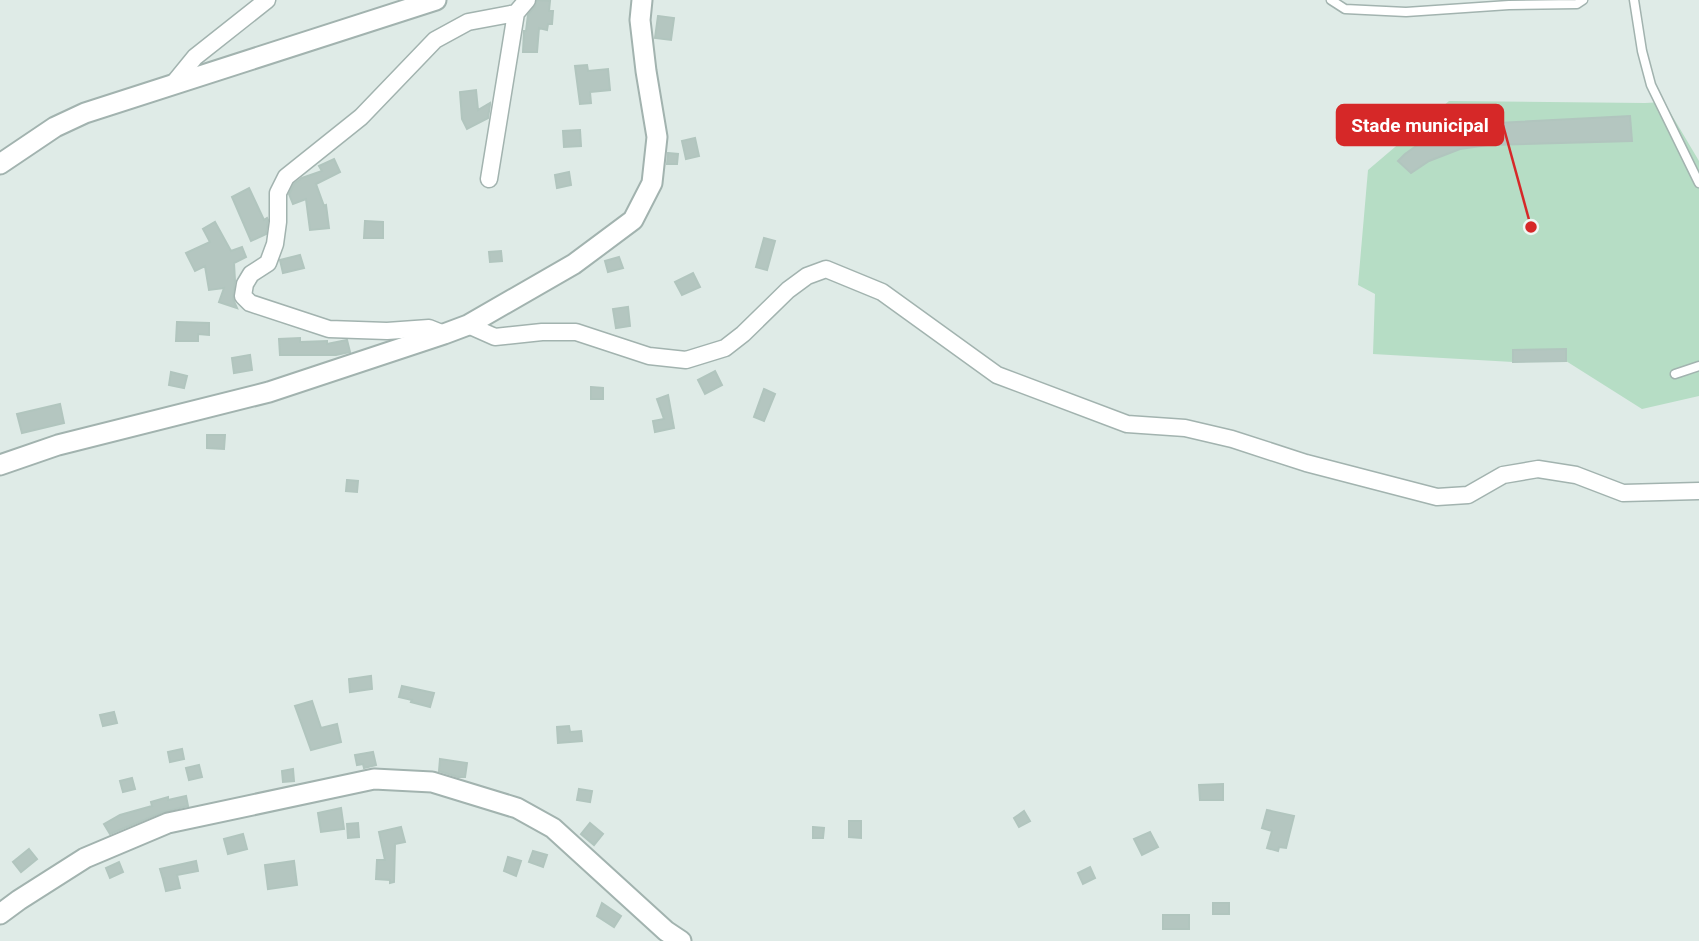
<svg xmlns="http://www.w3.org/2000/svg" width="1699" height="941" font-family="Roboto,sans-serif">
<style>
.green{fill:#b6ddc5}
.building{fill:#b4c6c0;stroke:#b1c5be;stroke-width:2}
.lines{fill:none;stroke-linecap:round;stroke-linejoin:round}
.service-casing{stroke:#a2b3af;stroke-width:11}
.minor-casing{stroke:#a2b3af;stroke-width:19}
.tertiary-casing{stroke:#a2b3af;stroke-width:23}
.service{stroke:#fff;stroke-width:8}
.minor{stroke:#fff;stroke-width:16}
.tertiary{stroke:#fff;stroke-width:19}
.leader{fill:none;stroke:#d62828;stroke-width:2.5}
.callout-dot{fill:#d62828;stroke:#eff7f4;stroke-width:2.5}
.callout{fill:#d62828;stroke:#d62828;stroke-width:2.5}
.callout-label{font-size:19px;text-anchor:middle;font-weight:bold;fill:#fff}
</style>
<rect width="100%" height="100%" fill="#dfebe7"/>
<path class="green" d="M 1449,101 L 1645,103 L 1664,102 L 1699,161 L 1699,396 L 1642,409 L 1566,361 L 1513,362 L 1373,354 L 1375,294 L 1358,285 L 1368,170 Z"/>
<path class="building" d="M 537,0 L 550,1 L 549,11 L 553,11 L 552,24 L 548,24 L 547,30 L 539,28 L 537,52 L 523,52 L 524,31 L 526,31 L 528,15 L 535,6 Z
M 658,16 L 674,18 L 671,40 L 655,38 Z
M 587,65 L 588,71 L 608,69 L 610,90 L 590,92 L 591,103 L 580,104 L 575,66 Z
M 476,90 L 478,110 L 490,103 L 490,105 L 488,118 L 467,129 L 462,119 L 460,92 Z
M 1630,116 L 1632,141 L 1488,145 L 1460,149 L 1429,161 L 1411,173 L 1398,161 L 1405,154 L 1422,142 L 1450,130 L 1479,124 Z
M 580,130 L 581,146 L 564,147 L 563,131 Z
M 695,138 L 699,156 L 686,159 L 682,141 Z
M 668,153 L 678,154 L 677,164 L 667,164 Z
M 334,159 L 340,172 L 316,184 L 324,206 L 326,205 L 329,228 L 310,230 L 306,199 L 293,204 L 289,194 L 294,184 L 302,178 L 322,171 L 319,166 Z
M 569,172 L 571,185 L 557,188 L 555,175 Z
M 249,188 L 264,220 L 267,218 L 268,220 L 266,234 L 251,241 L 232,197 Z
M 365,221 L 383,222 L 383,238 L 364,238 Z
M 215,222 L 231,251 L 242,247 L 246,257 L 234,263 L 235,281 L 233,299 L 237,308 L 219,302 L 224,288 L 209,290 L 205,266 L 195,271 L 186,253 L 210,242 L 203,229 Z
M 764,238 L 775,241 L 767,270 L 756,267 Z
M 501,251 L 502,261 L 490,262 L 489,252 Z
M 300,255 L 304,268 L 283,273 L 280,260 Z
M 619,257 L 623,268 L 608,272 L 605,261 Z
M 693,273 L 700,287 L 682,295 L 675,282 Z
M 628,307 L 630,326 L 616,328 L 613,309 Z
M 177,322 L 209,323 L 209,335 L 198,334 L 198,341 L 176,341 Z
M 300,338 L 300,342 L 327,341 L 327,344 L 347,340 L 350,352 L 336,355 L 280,355 L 279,339 Z
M 1566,349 L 1566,361 L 1513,362 L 1513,350 Z
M 250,355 L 252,370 L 234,373 L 232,358 Z
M 715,371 L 722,385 L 705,394 L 698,380 Z
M 171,372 L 187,376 L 184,388 L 169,385 Z
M 591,387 L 603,388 L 603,399 L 591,399 Z
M 764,389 L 775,394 L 764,421 L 754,417 Z
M 668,395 L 674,428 L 655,432 L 653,421 L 664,419 L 657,399 Z
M 60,404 L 64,423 L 22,433 L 17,414 Z
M 207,435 L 225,435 L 224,449 L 207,448 Z
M 347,480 L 358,481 L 357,492 L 346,491 Z
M 371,676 L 372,689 L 350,692 L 349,679 Z
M 402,686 L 434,693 L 430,707 L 411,702 L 412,700 L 399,697 Z
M 312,701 L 321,728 L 337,724 L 341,742 L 311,750 L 295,706 Z
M 114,712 L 117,723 L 103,726 L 100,715 Z
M 569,726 L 570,732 L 581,731 L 582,741 L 558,743 L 557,727 Z
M 182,749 L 184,759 L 170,762 L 168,752 Z
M 373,752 L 376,765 L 364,768 L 363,764 L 357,765 L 355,755 Z
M 440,759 L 467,763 L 465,777 L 458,777 L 439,771 Z
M 199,765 L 202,777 L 189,780 L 186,768 Z
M 293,769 L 294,781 L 283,782 L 282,771 Z
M 132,778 L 135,789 L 123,792 L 120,781 Z
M 1223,784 L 1223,800 L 1200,800 L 1199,785 Z
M 579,789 L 592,791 L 590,802 L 577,800 Z
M 186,796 L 188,806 L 163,812 L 110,834 L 104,824 L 120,815 L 152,806 L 151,802 L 168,797 L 168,800 Z
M 341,808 L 344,829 L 321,832 L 318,813 Z
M 1267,810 L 1294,816 L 1286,848 L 1279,847 L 1278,851 L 1267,848 L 1272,831 L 1262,828 Z
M 1024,811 L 1030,821 L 1019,827 L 1014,818 Z
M 849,821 L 861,821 L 861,838 L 849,837 Z
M 358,823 L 359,837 L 348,838 L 347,824 Z
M 590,823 L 603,834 L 594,845 L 581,834 Z
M 401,827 L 405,842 L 395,844 L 394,882 L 390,883 L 390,880 L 376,879 L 377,860 L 385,860 L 379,832 Z
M 813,827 L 824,828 L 823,838 L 813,838 Z
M 1150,832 L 1158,847 L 1142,855 L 1134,839 Z
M 243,834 L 247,849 L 228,854 L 224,839 Z
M 29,849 L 37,859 L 21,872 L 13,862 Z
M 533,851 L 547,855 L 543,867 L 529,862 Z
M 508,857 L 521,861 L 516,876 L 504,871 Z
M 196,861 L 198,871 L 177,875 L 180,888 L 166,891 L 163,879 L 165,878 L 163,879 L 160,869 Z
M 294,861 L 297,885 L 268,889 L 265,865 Z
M 119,862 L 123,872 L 110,878 L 106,868 Z
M 1090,867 L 1095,878 L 1083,884 L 1078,873 Z
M 602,903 L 621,916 L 614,927 L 597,916 Z
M 1213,903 L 1229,903 L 1229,914 L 1213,914 Z
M 1163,915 L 1189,915 L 1189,929 L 1163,929 Z"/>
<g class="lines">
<defs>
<path id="service" d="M 1331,0 L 1345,9 L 1406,12 L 1509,5 L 1577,4 L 1583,0
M 1634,0 L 1642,51 L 1651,85 L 1699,183
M 1675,374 L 1699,366"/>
<path id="minor" d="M 173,84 L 195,57 L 267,0
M 489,179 L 516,13
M 468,325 L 495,337 L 542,332 L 576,332 L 649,356 L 686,360 L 725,348 L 743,334 L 788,290 L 807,276 L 826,269 L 882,292 L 997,375 L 1127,424 L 1185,428 L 1232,439 L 1306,463 L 1437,497 L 1468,495 L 1503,475 L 1538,469 L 1576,475 L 1623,493 L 1699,491
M 444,334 L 429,328 L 387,331 L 329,329 L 250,303 L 243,296 L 245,284 L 251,274 L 268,263 L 275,244 L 278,222 L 278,193 L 286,177 L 361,117 L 435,40 L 468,22 L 516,13 L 527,0"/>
<path id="tertiary" d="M 0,164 L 55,127 L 85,113 L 436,0
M 0,465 L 58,445 L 269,392 L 444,334 L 468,325 L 574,264 L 633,220 L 652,183 L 657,137 L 646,71 L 640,20 L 642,0
M 0,914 L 19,900 L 85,858 L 168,823 L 374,779 L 432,782 L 517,808 L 553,828 L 666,931 L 681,941"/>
</defs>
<use href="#service" class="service-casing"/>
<use href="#minor" class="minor-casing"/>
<use href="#tertiary" class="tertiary-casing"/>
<use href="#service" class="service"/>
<use href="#minor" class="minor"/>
<use href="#tertiary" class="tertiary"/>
</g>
<path class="leader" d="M1531 227L1503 125"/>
<circle class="callout-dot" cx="1531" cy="227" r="7"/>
<rect class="callout" x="1337" y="105" width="166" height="40" rx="7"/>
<g class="callout-label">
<text x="1420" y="132">Stade municipal</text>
</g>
</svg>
